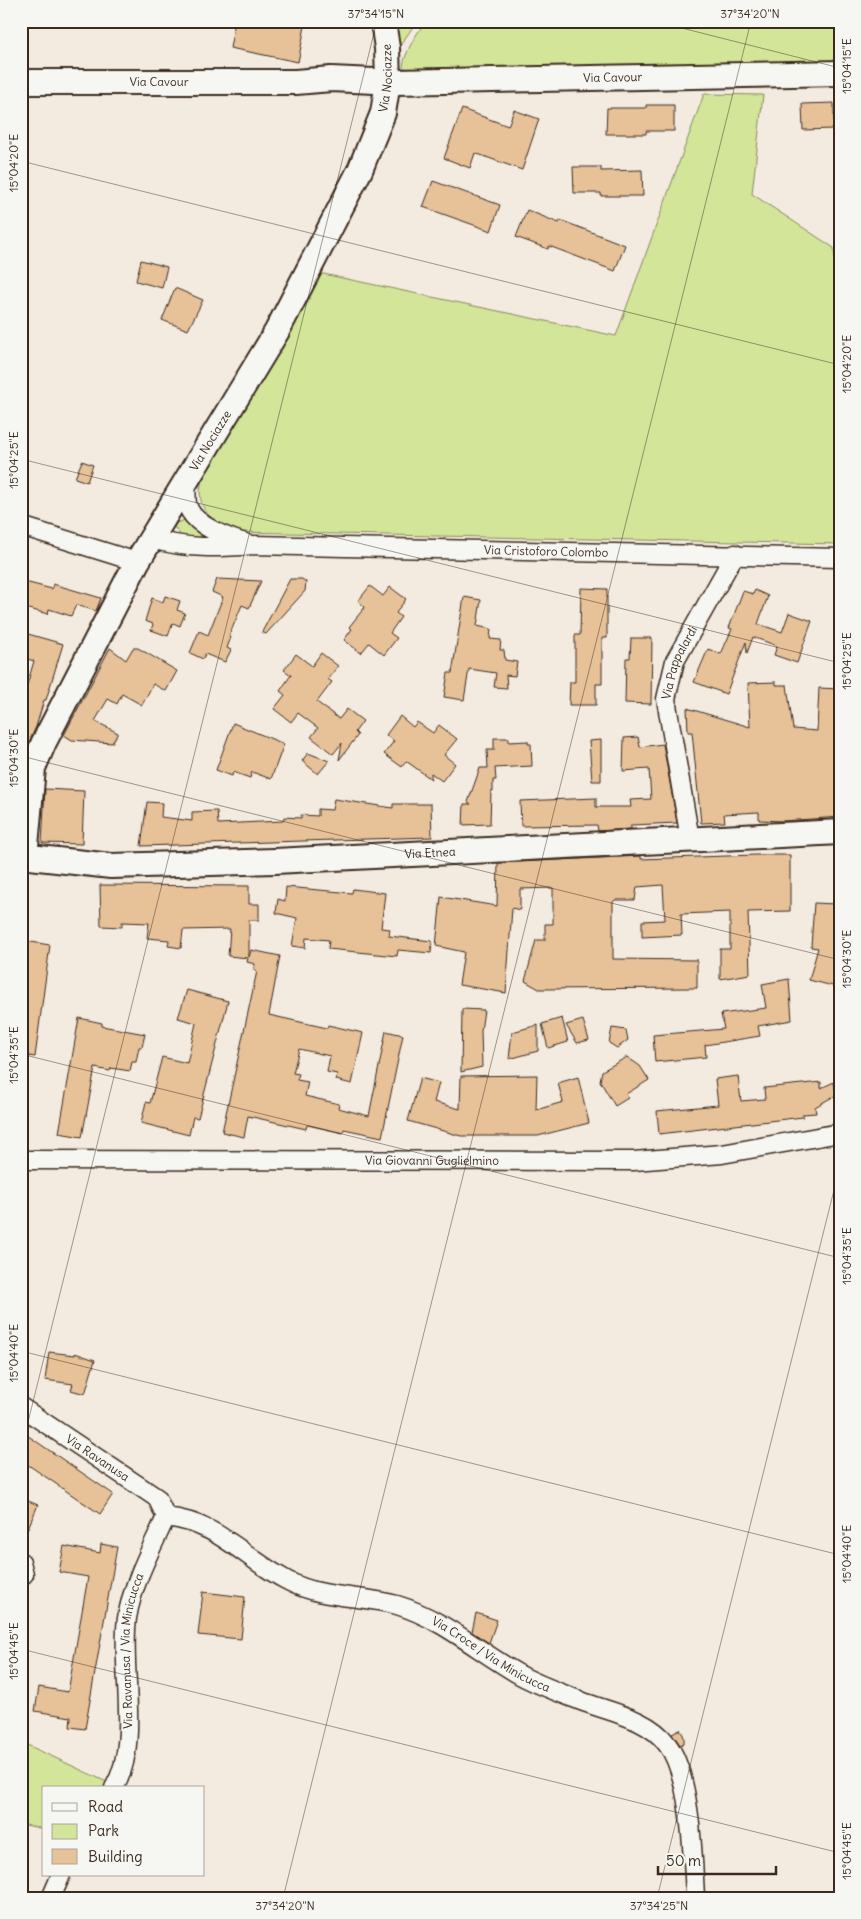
<svg xmlns="http://www.w3.org/2000/svg" width="861" height="1919" font-family="Delius,sans-serif">
<style>
.green{fill:#d2e599;stroke:#86885c}
.building{fill:#e7c198;stroke:#3b2a1e}
.lines{fill:none;stroke-linecap:round;stroke-linejoin:round}
.street-casing{stroke:#3b2a1e;stroke-width:21}
.secondary-casing{stroke:#3b2a1e;stroke-width:28}
.street{stroke:#f6f6f2;stroke-width:18}
.secondary{stroke:#f6f6f2;stroke-width:24}
.ticks{fill:none;stroke:#3b2a1e;stroke-width:1;stroke-opacity:0.45}
.labels{text-anchor:middle;stroke-width:4.5;stroke-linejoin:round;paint-order:stroke}
.street-label{font-size:12px;fill:#3b2a1e;stroke:#f6f6f2}
.neatline{fill:none;stroke:#3b2a1e;stroke-width:2}
.ticks-label{font-size:12px;text-anchor:middle;fill:#3b2a1e}
</style>
<rect width="100%" height="100%" fill="#f3ebe0"/>
<filter id="ink" filterUnits="userSpaceOnUse"><feTurbulence type="fractalNoise" baseFrequency=".02" numOctaves="2"/><feDisplacementMap in="SourceGraphic" scale="10" xChannelSelector="R" yChannelSelector="G"/><feConvolveMatrix kernelMatrix="1 2 1 2 8 2 1 2 1" color-interpolation-filters="sRGB"/></filter>
<g filter="url(#ink)">
<path class="green" d="M 389,21 L 417,21 L 395,53 Z
M 427,21 L 840,21 L 840,64 L 670,68 L 666,64 L 652,64 L 651,70 L 407,70 L 403,66 C 404,55 418,29 427,21 Z
M 704,94 L 763,95 L 752,194 L 834,248 L 835,267 L 840,270 L 840,544 L 234,532 C 207,519 194,506 203,475 L 314,272 L 616,336 Z
M 185,520 L 189,521 L 215,539 L 182,537 L 174,527 L 176,523 Z
M 21,1742 L 109,1783 L 106,1788 L 44,1788 L 44,1829 L 21,1824 Z"/>
<path class="building" d="M 235,21 L 306,21 L 298,62 L 230,48 Z
M 834,103 L 834,129 L 803,130 L 802,104 Z
M 646,105 L 674,105 L 674,131 L 646,131 L 646,134 L 606,134 L 607,108 L 646,108 Z
M 462,109 L 508,126 L 514,110 L 539,119 L 522,170 L 475,153 L 470,168 L 444,158 Z
M 573,167 L 601,167 L 601,171 L 642,170 L 643,196 L 601,196 L 601,193 L 574,193 Z
M 433,181 L 500,205 L 491,231 L 423,207 Z
M 527,210 L 559,223 L 560,220 L 625,245 L 615,271 L 549,246 L 548,249 L 516,237 Z
M 141,260 L 167,267 L 162,288 L 136,281 Z
M 175,288 L 203,300 L 188,330 L 162,320 Z
M 82,461 L 93,465 L 87,482 L 75,478 Z
M 217,579 L 261,581 L 249,608 L 242,605 L 229,636 L 231,637 L 227,648 L 231,650 L 225,662 L 205,654 L 203,659 L 190,653 L 199,631 L 208,635 L 223,597 L 212,592 Z
M 290,579 L 302,579 L 306,582 L 305,591 L 266,634 L 262,632 Z
M 21,581 L 52,589 L 53,584 L 101,598 L 96,611 L 76,605 L 71,616 L 49,609 L 48,614 L 21,607 Z
M 370,586 L 383,596 L 390,587 L 406,599 L 396,613 L 401,617 L 390,633 L 397,638 L 384,655 L 369,643 L 361,653 L 344,640 L 352,629 L 349,627 L 365,607 L 358,601 Z
M 581,588 L 607,589 L 607,638 L 602,638 L 602,684 L 596,684 L 596,705 L 569,705 L 570,682 L 575,682 L 575,635 L 580,635 Z
M 755,590 L 768,596 L 758,624 L 782,632 L 789,613 L 812,621 L 797,663 L 774,655 L 777,646 L 753,637 L 747,653 L 746,642 L 726,694 L 694,682 L 708,649 L 721,654 L 732,629 L 729,628 L 743,591 L 753,594 Z
M 165,596 L 180,601 L 177,610 L 185,613 L 180,626 L 173,623 L 168,636 L 151,630 L 153,624 L 145,621 L 152,598 L 163,602 Z
M 464,597 L 481,600 L 477,626 L 491,629 L 490,639 L 501,640 L 500,650 L 504,650 L 505,660 L 517,662 L 515,676 L 506,675 L 507,688 L 494,687 L 496,673 L 469,669 L 464,700 L 444,697 L 448,673 L 452,673 Z
M 21,632 L 63,644 L 46,700 L 44,700 L 36,727 L 21,760 L 21,695 L 24,695 L 34,661 L 21,657 Z
M 631,638 L 652,638 L 651,704 L 625,703 L 626,658 L 630,658 Z
M 110,648 L 126,660 L 133,648 L 138,648 L 177,671 L 166,691 L 153,684 L 142,705 L 122,694 L 117,704 L 108,699 L 95,721 L 118,733 L 112,743 L 72,740 L 64,735 Z
M 321,653 L 338,666 L 328,679 L 332,682 L 317,702 L 339,719 L 347,709 L 363,721 L 355,732 L 358,735 L 339,760 L 342,743 L 333,754 L 311,737 L 318,728 L 298,713 L 291,722 L 274,709 L 285,695 L 280,691 L 291,675 L 284,670 L 296,654 L 312,666 Z
M 776,682 L 776,685 L 787,685 L 793,729 L 817,731 L 819,688 L 840,689 L 840,817 L 783,821 L 759,820 L 759,812 L 724,814 L 725,822 L 701,823 L 692,732 L 688,732 L 687,708 L 750,727 L 748,683 Z
M 400,716 L 413,727 L 417,722 L 433,733 L 439,725 L 457,739 L 444,755 L 455,764 L 442,781 L 431,773 L 431,779 L 406,761 L 402,767 L 384,754 L 394,741 L 386,735 Z
M 233,723 L 284,744 L 271,779 L 252,772 L 250,778 L 233,772 L 232,776 L 216,770 Z
M 638,737 L 640,747 L 663,744 L 677,823 L 631,825 L 631,829 L 598,831 L 597,825 L 521,826 L 520,801 L 596,798 L 596,807 L 631,807 L 630,800 L 651,799 L 649,769 L 623,771 L 624,738 Z
M 494,738 L 509,738 L 509,742 L 528,741 L 528,744 L 531,744 L 532,766 L 495,768 L 496,780 L 493,780 L 493,791 L 491,791 L 490,824 L 463,825 L 464,804 L 471,804 L 468,802 L 480,768 L 488,768 L 487,750 L 494,750 Z
M 601,740 L 601,781 L 592,781 L 589,741 Z
M 308,753 L 329,761 L 318,774 L 302,761 Z
M 45,789 L 84,791 L 82,844 L 42,843 Z
M 334,799 L 393,808 L 393,804 L 431,804 L 432,837 L 141,846 L 147,802 L 162,803 L 161,817 L 192,821 L 192,812 L 217,811 L 218,824 L 283,821 L 284,817 L 301,818 L 301,815 L 318,816 L 318,809 L 332,810 Z
M 756,855 L 790,855 L 790,911 L 748,912 L 750,974 L 720,979 L 720,949 L 730,949 L 730,912 L 681,914 L 682,935 L 642,937 L 642,921 L 665,920 L 663,885 L 637,887 L 635,900 L 615,900 L 613,902 L 613,959 L 697,960 L 697,988 L 539,989 L 525,981 L 536,940 L 545,940 L 545,924 L 553,924 L 553,888 L 520,889 L 520,910 L 512,908 L 506,993 L 459,985 L 464,952 L 436,946 L 441,897 L 497,906 L 498,863 L 641,856 L 641,859 Z
M 100,885 L 249,886 L 249,904 L 259,904 L 259,920 L 249,920 L 249,957 L 251,950 L 280,956 L 269,1015 L 327,1028 L 328,1025 L 363,1033 L 352,1084 L 336,1080 L 337,1074 L 327,1072 L 330,1056 L 299,1049 L 293,1073 L 299,1074 L 297,1080 L 308,1082 L 305,1096 L 339,1104 L 338,1108 L 369,1116 L 386,1031 L 403,1035 L 382,1137 L 344,1129 L 343,1133 L 307,1125 L 306,1129 L 248,1116 L 244,1137 L 222,1132 L 257,971 L 254,970 L 255,964 L 247,962 L 248,958 L 228,956 L 230,929 L 183,930 L 181,948 L 168,946 L 169,940 L 147,938 L 149,923 L 122,922 L 122,927 L 101,926 Z
M 286,887 L 352,893 L 353,889 L 385,893 L 381,928 L 390,929 L 389,936 L 432,941 L 431,953 L 398,950 L 397,956 L 328,949 L 329,940 L 306,938 L 305,948 L 292,946 L 297,918 L 276,913 L 278,899 L 285,901 Z
M 814,903 L 836,904 L 836,910 L 840,911 L 837,956 L 840,957 L 840,978 L 837,987 L 809,980 L 818,948 L 811,947 Z
M 25,941 L 50,945 L 35,1057 L 21,1055 L 21,967 Z
M 789,979 L 792,1020 L 758,1026 L 760,1036 L 705,1045 L 706,1057 L 655,1062 L 653,1035 L 724,1029 L 721,1014 L 766,1008 L 762,984 Z
M 187,990 L 228,1001 L 198,1118 L 193,1117 L 189,1135 L 141,1123 L 146,1102 L 150,1103 L 162,1057 L 187,1063 L 196,1023 L 178,1018 Z
M 462,1009 L 484,1010 L 481,1031 L 482,1067 L 461,1072 Z
M 79,1018 L 102,1023 L 102,1026 L 145,1034 L 142,1047 L 139,1047 L 136,1062 L 132,1062 L 130,1071 L 111,1068 L 110,1071 L 95,1068 L 82,1137 L 59,1133 Z
M 562,1018 L 568,1042 L 548,1048 L 542,1024 Z
M 583,1020 L 589,1040 L 577,1043 L 566,1025 Z
M 538,1025 L 538,1051 L 509,1059 L 512,1032 Z
M 612,1028 L 626,1030 L 628,1040 L 617,1048 L 609,1043 Z
M 627,1057 L 640,1066 L 649,1080 L 626,1094 L 628,1098 L 615,1106 L 600,1081 L 602,1071 Z
M 537,1075 L 536,1110 L 563,1102 L 558,1083 L 578,1077 L 589,1123 L 538,1136 L 461,1136 L 408,1121 L 420,1078 L 439,1083 L 434,1102 L 460,1109 L 461,1076 Z
M 738,1076 L 741,1101 L 765,1099 L 764,1088 L 821,1082 L 821,1088 L 834,1082 L 836,1095 L 815,1107 L 816,1113 L 803,1114 L 803,1117 L 659,1134 L 657,1111 L 718,1105 L 715,1079 Z
M 49,1352 L 75,1355 L 75,1353 L 95,1360 L 85,1394 L 71,1390 L 73,1384 L 45,1380 Z
M 21,1431 L 113,1494 L 100,1514 L 21,1460 Z
M 21,1498 L 38,1505 L 21,1544 Z
M 101,1544 L 117,1547 L 85,1729 L 70,1727 L 71,1717 L 35,1711 L 39,1687 L 68,1692 L 88,1577 L 59,1572 L 64,1546 L 100,1553 Z
M 203,1592 L 245,1597 L 241,1639 L 198,1635 Z
M 476,1613 L 497,1620 L 489,1643 L 472,1632 Z
M 680,1729 L 684,1737 L 684,1743 L 680,1745 L 672,1733 Z"/>
<g class="lines">
<defs>
<g id="street">
<path d="M 187,479 C 187,487 185,500 188,507 C 195,526 228,538 245,543"/>
<path d="M 21,526 L 137,562"/>
<path id="s1" d="M 152,539 C 186,549 218,548 253,545 L 840,558"/>
<path id="s2" d="M 690,839 L 666,699 L 675,661 L 735,554"/>
<path id="s3" d="M 21,1160 L 634,1161 L 722,1154 L 840,1133"/>
<path id="s4" d="M 21,1407 L 157,1498 L 166,1517"/>
<path id="s5" d="M 166,1517 C 220,1523 243,1558 288,1581 C 322,1599 361,1595 397,1605 C 444,1619 480,1653 522,1676 C 541,1686 561,1693 581,1701 C 609,1712 648,1718 667,1744 C 691,1775 693,1858 695,1898"/>
<path d="M 21,1562 L 24,1574"/>
<path id="s6" d="M 114,1788 C 141,1743 120,1669 127,1618 C 133,1582 151,1549 166,1517"/>
<path d="M 51,1898 L 61,1875"/>
</g>
<g id="secondary">
<path id="s7" d="M 21,82 L 296,82 L 331,79 L 396,82 L 840,73"/>
<path id="s8" d="M 21,856 L 111,866 L 275,861 L 840,832"/>
<path id="s9" d="M 25,857 L 33,768 L 44,742 L 137,562 L 277,331 L 360,170 L 383,113 L 388,82 L 387,48 L 383,21"/>
</g>
</defs>
<use href="#street" class="street-casing"/>
<use href="#secondary" class="secondary-casing"/>
<use href="#street" class="street"/>
<use href="#secondary" class="secondary"/>
</g>
</g>
<path class="ticks" d="M 654,21 L 840,68M 21,161 L 840,365M 21,459 L 840,663M 21,756 L 840,960M 21,1054 L 840,1258M 21,1351 L 840,1555M 21,1450 L 377,21M 21,1649 L 840,1853M 283,1898 L 751,21M 657,1898 L 840,1166"/>
<g class="labels">
<g class="street-label">
<text dy="4" stroke="none"><textPath href="#s7" startOffset="592">Via Cavour</textPath></text>
<text dy="4" stroke="none"><textPath href="#s9" startOffset="868">Via Nociazze</textPath></text>
<text dy="4" stroke="none"><textPath href="#s7" startOffset="138">Via Cavour</textPath></text>
<text dy="4" stroke="none"><textPath href="#s9" startOffset="462">Via Nociazze</textPath></text>
<text dy="4" stroke="none"><textPath href="#s1" startOffset="395">Via Cristoforo Colombo</textPath></text>
<text dy="4" stroke="none"><textPath href="#s2" startOffset="181">Via Pappalardi</textPath></text>
<text dy="4" stroke="none"><textPath href="#s8" startOffset="410">Via Etnea</textPath></text>
<text dy="4" stroke="none"><textPath href="#s3" startOffset="411">Via Giovanni Guglielmino</textPath></text>
<text dy="4" stroke="none"><textPath href="#s4" startOffset="92">Via Ravanusa</textPath></text>
<text dy="4" stroke="none"><textPath href="#s6" startOffset="140">Via Ravanusa / Via Minicucca</textPath></text>
<text dy="4" stroke="none"><textPath href="#s5" startOffset="358">Via Croce / Via Minicucca</textPath></text>
</g>
</g>
<rect width="861" height="1919" fill="none" stroke="#f6f6f2" stroke-width="55"/>
<rect x="42" y="1786" width="162" height="90" fill="#f6f6f2" stroke="#aba49d"/>
<rect x="52" y="1803" width="25" height="8" fill="#f6f6f2" stroke="#aba49d"/>
<text x="88" y="1812" font-size="15" fill="#3b2a1e">Road</text>
<rect x="52" y="1824" width="25" height="15" fill="#d2e599" stroke="#aba49d"/>
<text x="88" y="1836" font-size="15" fill="#3b2a1e">Park</text>
<rect x="52" y="1849" width="25" height="15" fill="#e7c198" stroke="#aba49d"/>
<text x="88" y="1862" font-size="15" fill="#3b2a1e">Building</text>
<path d="M658 1866v8h118v-8" fill="none" stroke="#3b2a1e" stroke-width="2.5"/>
<text x="666" y="1866" font-size="15" fill="#3b2a1e" stroke="#f6f6f2" stroke-width="4" paint-order="stroke">50 m</text>
<rect x="28" y="28" width="806" height="1864" class="neatline"/>
<g class="ticks-label">
<text x="376" y="18">37°34'15"N</text>
<text x="750" y="18">37°34'20"N</text>
<text transform="translate(847 66) rotate(-90)" y="4">15°04'15"E</text>
<text transform="translate(14 163) rotate(-90)" y="4">15°04'20"E</text>
<text transform="translate(847 364) rotate(-90)" y="4">15°04'20"E</text>
<text transform="translate(14 460) rotate(-90)" y="4">15°04'25"E</text>
<text transform="translate(847 661) rotate(-90)" y="4">15°04'25"E</text>
<text transform="translate(14 758) rotate(-90)" y="4">15°04'30"E</text>
<text transform="translate(847 959) rotate(-90)" y="4">15°04'30"E</text>
<text transform="translate(14 1055) rotate(-90)" y="4">15°04'35"E</text>
<text transform="translate(847 1256) rotate(-90)" y="4">15°04'35"E</text>
<text transform="translate(14 1353) rotate(-90)" y="4">15°04'40"E</text>
<text transform="translate(847 1554) rotate(-90)" y="4">15°04'40"E</text>
<text transform="translate(14 1651) rotate(-90)" y="4">15°04'45"E</text>
<text transform="translate(847 1851) rotate(-90)" y="4">15°04'45"E</text>
<text x="285" y="1910">37°34'20"N</text>
<text x="659" y="1910">37°34'25"N</text>
</g>
</svg>
